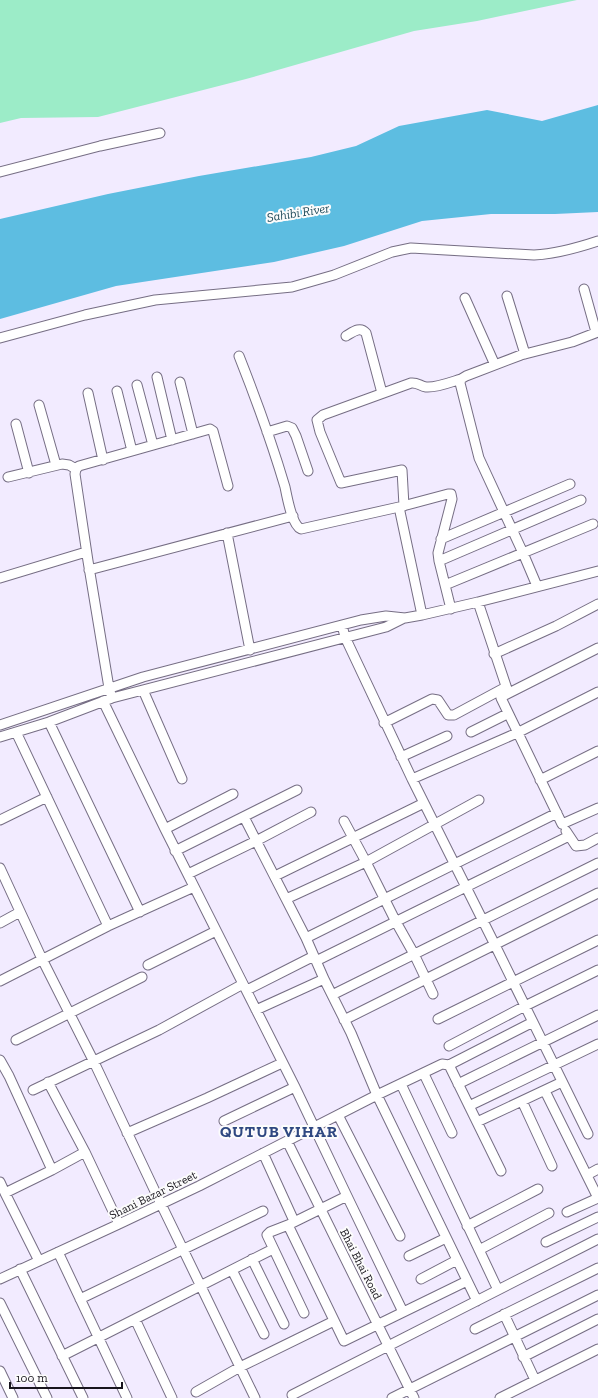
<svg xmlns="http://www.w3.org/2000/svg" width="598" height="1398" font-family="'Zilla Slab',serif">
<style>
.green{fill:#9cecc8}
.water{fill:#5dbde1}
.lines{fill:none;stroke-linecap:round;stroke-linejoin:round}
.minor-casing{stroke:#766e84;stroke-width:11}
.minor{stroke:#fff;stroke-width:9}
.labels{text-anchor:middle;stroke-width:4;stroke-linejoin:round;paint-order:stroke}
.street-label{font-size:12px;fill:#17141c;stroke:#fcfcfc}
.water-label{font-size:13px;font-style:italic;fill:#234d5c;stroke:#fcfcfc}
.district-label{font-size:16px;font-weight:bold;letter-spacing:1px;fill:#2f4881;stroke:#fcfcfc}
</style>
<rect width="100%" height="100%" fill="#f2ebff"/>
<path class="green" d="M 0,0 L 577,0 L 477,21 L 414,31 L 246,79 L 98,117 L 21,118 L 0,123 Z"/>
<path class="water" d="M 598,105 L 598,212 L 555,214 L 491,214 L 422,221 L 344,246 L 274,262 L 116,286 L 0,319 L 0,219 L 108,194 L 199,176 L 311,157 L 356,146 L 399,126 L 487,110 L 542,121 Z"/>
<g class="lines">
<defs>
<path id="minor" d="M 0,172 L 100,146 L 160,133
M 584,289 L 596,332
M 507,296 L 525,354
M 465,298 L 495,365
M 346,336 C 353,332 360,326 366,333 L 382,393
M 0,338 L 85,315 L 155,300 L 292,287 L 334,275 L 392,252 L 411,248 L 534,255 C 556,254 577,248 598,241
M 239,356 C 256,399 272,443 285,487 C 287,497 292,525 301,529 L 399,507
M 157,377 L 172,440
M 180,382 L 193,434
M 137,385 L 153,445
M 117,391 L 132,451
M 88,393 L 103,460
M 39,405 L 56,465
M 16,424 L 29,473
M 267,432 L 287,426 L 292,428 L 296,436 L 308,471
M 8,477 L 62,464 L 69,465 L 76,469
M 404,506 L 402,470 L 341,483 L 320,432 L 317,420 L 323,415 L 411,383 C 417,382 420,386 426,387 C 436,388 451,382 461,379
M 227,533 L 250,650
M 441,539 L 570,484
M 439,561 L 581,500
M 89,570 L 293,516
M 0,578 L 86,552
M 445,585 L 593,524
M 537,586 L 523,553 L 479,458 L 460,383 L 461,379 L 466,376 L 521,355 L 572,342 L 598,332
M 478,602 L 508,692
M 422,615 L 399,507 L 448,494 L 451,494 L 452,499 L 438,553 L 439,561 L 451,609
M 342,625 L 345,637 L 412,779 L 495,945 L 588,1134
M 598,648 L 503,696 L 501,698 L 562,824 L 598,808
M 494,654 L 556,626 L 598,604
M 143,690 L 182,779
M 112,698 L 109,688 L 88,561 L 75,474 L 76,469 L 79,466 L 210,429 L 213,431 L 228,486
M 103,701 L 165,829 L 295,1087 L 347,1196 L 403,1312
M 49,722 L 140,912
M 384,723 L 432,699 L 438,700 L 448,715 L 454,715 L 506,687
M 0,725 L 143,677 L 361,620 L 386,616 L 405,618 L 422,615 L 478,602 L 598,571
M 16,732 L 108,926
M 471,732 L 507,714
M 0,737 L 49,722 L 112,698 L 386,627 L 404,618
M 401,757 L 447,736
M 412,779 L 517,733 L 598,692
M 540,780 L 598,751
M 244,817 L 306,938 L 324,979 L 351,1033 L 377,1095 L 477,1301
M 0,820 L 47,797
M 165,829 L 233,794
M 566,831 L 576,846 L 585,845 L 598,838
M 175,851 L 297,790
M 0,868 L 42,959 L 94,1062 L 161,1204 L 255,1398
M 188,874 L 256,841 L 311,812
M 275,876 L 424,803
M 286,899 L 366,862 L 344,821
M 0,923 L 20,912
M 306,938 L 557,813
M 316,961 L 569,836
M 148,965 L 216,931
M 0,981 L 108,926 L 194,887
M 247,990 L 314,956
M 433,994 L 414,954 L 396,922 L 366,862 L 479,800
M 332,995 L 598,863
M 256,1010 L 324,979
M 438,1019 L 598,940
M 344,1020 L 598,893
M 16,1040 L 142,977
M 449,1046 L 525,1006 L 598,970
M 0,1060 L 9,1076 L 52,1170
M 449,1065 L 533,1022
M 424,1074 L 452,1133
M 48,1082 L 85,1152 L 119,1224
M 401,1084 L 498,1290
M 458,1084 L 598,1015
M 33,1090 L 159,1030 L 243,984
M 545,1091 L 598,1198 L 567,1212
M 522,1101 L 552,1166
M 469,1106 L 598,1044
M 338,1115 L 400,1236
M 224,1121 L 295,1087
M 477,1122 L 562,1082
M 127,1133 L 207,1098 L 282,1063
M 287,1141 L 414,1398
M 263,1153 L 294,1221
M 587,1175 L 598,1169
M 0,1182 L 5,1193 L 52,1170 L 85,1152
M 5,1193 L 39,1261
M 347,1196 L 288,1225 L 344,1341 L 467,1281
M 288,1225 L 270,1232 L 267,1235 L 304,1313
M 467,1226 L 538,1189
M 546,1242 L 598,1217
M 479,1250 L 549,1213
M 58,1252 L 127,1398
M 409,1256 L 446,1238
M 252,1259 L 284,1324
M 20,1269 L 83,1398
M 232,1270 L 264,1334
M 0,1279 L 119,1224 L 199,1186 L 377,1095 L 442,1064 L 449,1065 L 501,1171
M 421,1279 L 457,1260
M 80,1299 L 263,1211
M 0,1303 L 47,1398
M 504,1314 L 535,1380
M 135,1319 L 273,1249
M 475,1329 L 598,1268
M 62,1356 L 135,1319 L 172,1398
M 523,1357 L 598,1319
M 0,1371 L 13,1398
M 196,1392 L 240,1367 L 334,1321
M 292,1395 L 598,1239
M 392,1398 L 598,1295
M 500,1398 L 598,1349"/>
</defs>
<use href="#minor" class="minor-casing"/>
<use href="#minor" class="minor"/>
</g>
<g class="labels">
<g class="street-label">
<text transform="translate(153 1195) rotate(-26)" y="4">Shani Bazar Street</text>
<text transform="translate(361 1264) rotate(63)" y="4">Bhai Bhai Road</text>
</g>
<g class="water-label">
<text transform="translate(298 212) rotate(-9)" y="5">Sahibi River</text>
</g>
<g class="district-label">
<text x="279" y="1137">QUTUB VIHAR</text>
</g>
</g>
<path d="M10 1382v6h112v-6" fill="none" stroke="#17141c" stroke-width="2"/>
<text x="16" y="1382" font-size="12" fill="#17141c" stroke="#fcfcfc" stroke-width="3" paint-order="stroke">100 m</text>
</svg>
